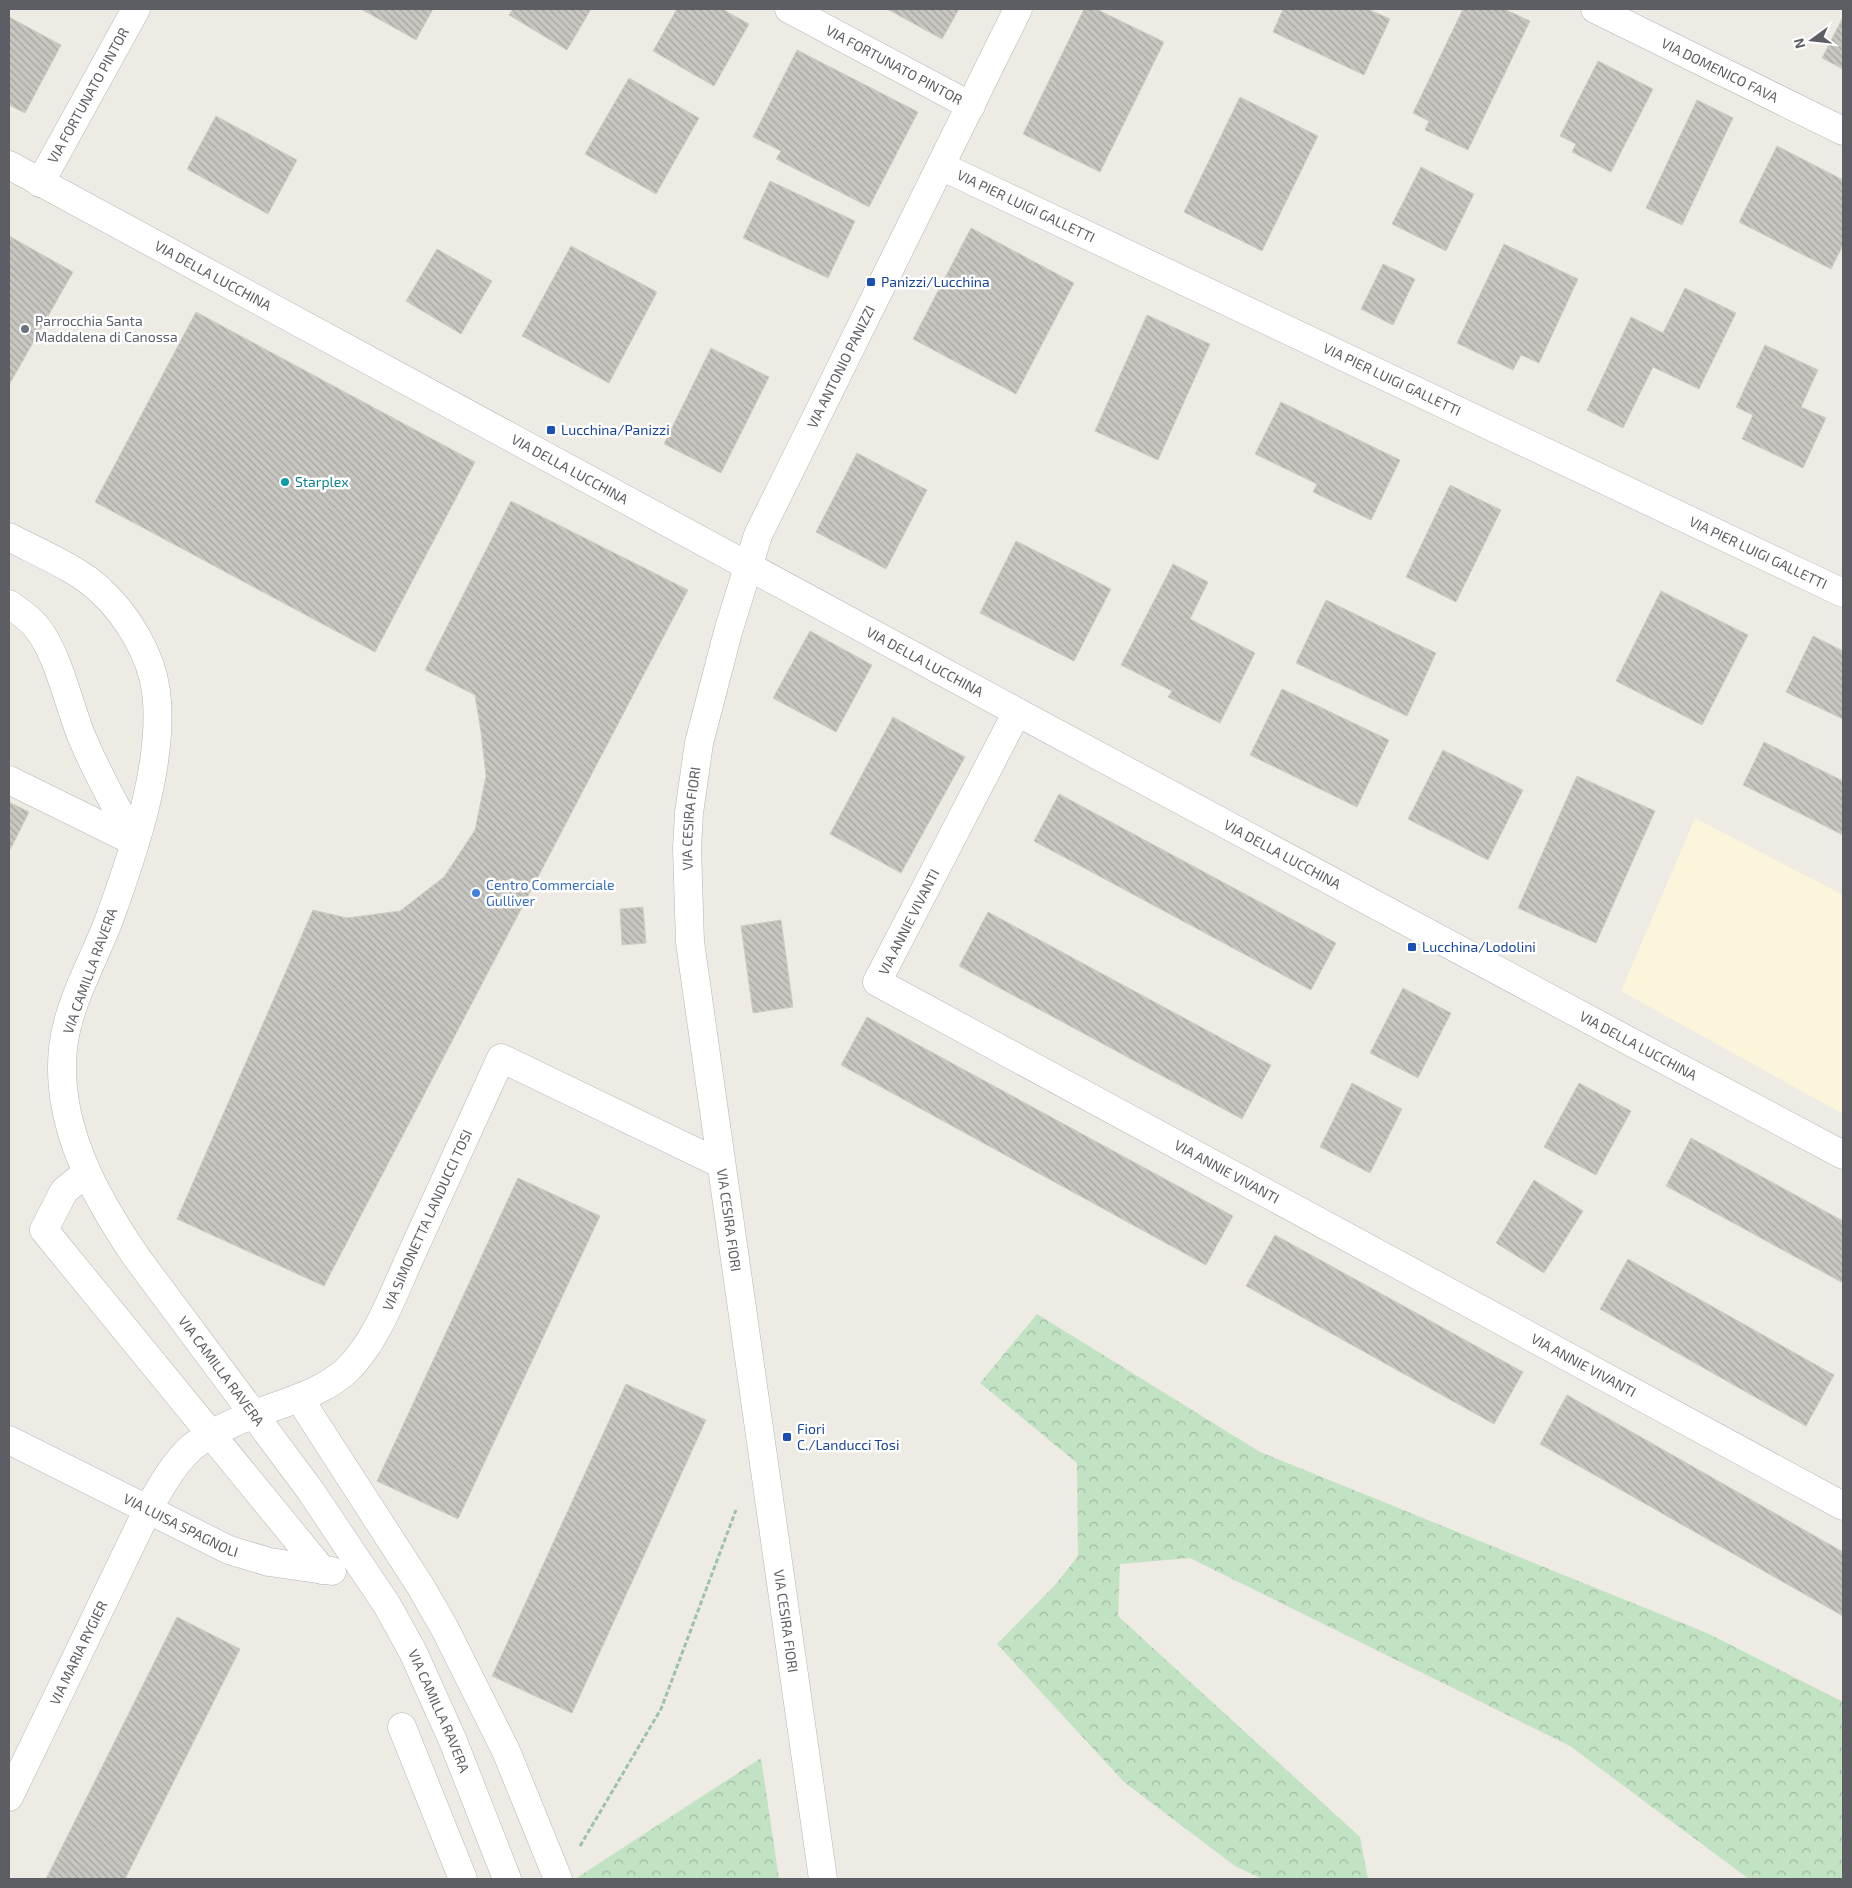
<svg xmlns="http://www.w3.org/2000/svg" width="1852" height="1888" font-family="'Exo 2',sans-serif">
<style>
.commercial{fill:#faf5db}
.forest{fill:url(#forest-crowns)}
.building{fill:url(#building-back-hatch);stroke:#d1cdc2}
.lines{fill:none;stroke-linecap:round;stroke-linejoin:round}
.minor-casing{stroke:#b4b5b9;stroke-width:29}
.path{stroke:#9cc2aa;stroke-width:3;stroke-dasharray:5 2.5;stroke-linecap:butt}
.minor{stroke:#fff;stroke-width:28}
.transit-dot{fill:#1a4fb4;stroke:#fff;stroke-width:2}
.worship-dot{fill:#6b7280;stroke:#fff;stroke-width:2}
.culture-dot{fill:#0f9aa8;stroke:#fff;stroke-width:2}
.shop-dot{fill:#3f7fe0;stroke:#fff;stroke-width:2}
.labels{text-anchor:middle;stroke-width:5;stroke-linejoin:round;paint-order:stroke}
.street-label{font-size:14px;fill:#5c5e63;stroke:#fff}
.transit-label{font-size:14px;fill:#164399;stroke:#fff;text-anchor:start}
.worship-label{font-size:14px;fill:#5b616d;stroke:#fff;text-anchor:start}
.culture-label{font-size:14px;fill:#0d838f;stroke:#fff;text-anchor:start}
.shop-label{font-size:14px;fill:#366cbe;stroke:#fff;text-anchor:start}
</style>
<defs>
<pattern id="forest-crowns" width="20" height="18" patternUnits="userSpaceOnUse" patternTransform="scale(1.25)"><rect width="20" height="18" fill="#c2e2c4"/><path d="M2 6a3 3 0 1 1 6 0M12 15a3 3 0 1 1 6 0" fill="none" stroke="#a1baa3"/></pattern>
<pattern id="building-back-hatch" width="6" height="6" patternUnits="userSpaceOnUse" patternTransform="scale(1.25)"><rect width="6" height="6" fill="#c8c6c0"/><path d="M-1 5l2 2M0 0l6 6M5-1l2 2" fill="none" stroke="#a6a4a0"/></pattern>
</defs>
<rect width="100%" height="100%" fill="#edebe3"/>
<path class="commercial" d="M 1695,818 L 1843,895 L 1843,1114 L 1621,991 Z"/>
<path class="forest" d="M 1037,1314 L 1260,1452 L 1707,1633 L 1843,1702 L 1843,1879 L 1749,1879 L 1570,1746 L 1190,1558 L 1120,1564 L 1118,1616 L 1360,1837 L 1368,1879 L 1262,1879 L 1235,1866 L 1124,1782 L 997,1644 L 1055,1585 L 1078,1556 L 1077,1463 L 980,1383 Z
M 761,1758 L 779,1879 L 575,1879 Z"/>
<path class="building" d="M 361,9 L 433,9 L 416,40 Z
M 513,9 L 591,9 L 567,50 L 509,15 Z
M 677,9 L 722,9 L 749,24 L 714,86 L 653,51 Z
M 887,9 L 959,9 L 942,39 Z
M 1084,9 L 1096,9 L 1164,42 L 1100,172 L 1023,134 Z
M 1283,9 L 1368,9 L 1390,19 L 1364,75 L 1273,32 Z
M 1463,9 L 1504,9 L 1530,21 L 1468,150 L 1425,130 L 1429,121 L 1413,113 Z
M 9,17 L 61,45 L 25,113 L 9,105 Z
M 1843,17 L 1843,69 L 1822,58 Z
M 797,50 L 918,112 L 869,207 L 776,159 L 781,151 L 753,137 Z
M 1598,61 L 1653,89 L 1611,172 L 1572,152 L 1576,144 L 1560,136 Z
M 629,78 L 699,118 L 656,194 L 585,154 Z
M 1240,97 L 1318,136 L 1262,251 L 1184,212 Z
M 1697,100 L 1733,118 L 1682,225 L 1646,208 Z
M 216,116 L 297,160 L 268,214 L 187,169 Z
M 1777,146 L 1843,180 L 1843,245 L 1831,269 L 1739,222 Z
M 1421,167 L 1474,194 L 1446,251 L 1392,224 Z
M 770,181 L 855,221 L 828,278 L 743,238 Z
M 971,228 L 1074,283 L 1016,394 L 913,339 Z
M 9,236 L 73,272 L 9,385 Z
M 1504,244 L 1578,279 L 1539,363 L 1521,355 L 1513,370 L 1457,343 Z
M 571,246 L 657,292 L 609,383 L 522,336 Z
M 437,249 L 492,281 L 461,334 L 406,301 Z
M 1383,264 L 1415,279 L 1393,325 L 1361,309 Z
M 1685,288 L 1736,313 L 1699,389 L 1653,367 L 1623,428 L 1587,410 L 1631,317 L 1663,333 Z
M 196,312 L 475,462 L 375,652 L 95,502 Z
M 1147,315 L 1210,344 L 1158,460 L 1095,431 Z
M 1765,345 L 1818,370 L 1801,407 L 1826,418 L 1803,468 L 1742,439 L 1753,415 L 1736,407 Z
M 711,348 L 769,377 L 721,473 L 664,444 Z
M 1281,402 L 1400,460 L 1371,520 L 1313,492 L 1317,484 L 1255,454 Z
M 857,453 L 927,490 L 886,569 L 816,532 Z
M 1450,485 L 1501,510 L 1456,602 L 1406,577 Z
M 511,501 L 688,590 L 324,1286 L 177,1219 L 313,910 L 347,918 L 400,911 L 444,877 L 475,830 L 486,776 L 481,732 L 475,695 L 425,670 Z
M 1016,541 L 1111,589 L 1074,661 L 980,613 Z
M 1173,564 L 1208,582 L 1190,619 L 1255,653 L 1220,723 L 1168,697 L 1172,691 L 1121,665 Z
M 1661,591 L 1748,635 L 1702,725 L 1616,681 Z
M 1326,600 L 1436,653 L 1407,716 L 1296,663 Z
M 810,631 L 872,665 L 836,732 L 773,698 Z
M 1813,636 L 1843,651 L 1843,719 L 1786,692 Z
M 1282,689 L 1389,740 L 1357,807 L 1250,755 Z
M 893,717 L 965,757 L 901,873 L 830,834 Z
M 1764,742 L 1843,781 L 1843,835 L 1743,785 Z
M 1443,750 L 1523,790 L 1488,860 L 1408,819 Z
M 1577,776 L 1655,811 L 1596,943 L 1518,908 Z
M 1059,794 L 1336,943 L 1311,990 L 1034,841 Z
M 9,802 L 29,812 L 9,852 Z
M 643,907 L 646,943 L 622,945 L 620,909 Z
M 988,912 L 1271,1065 L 1242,1119 L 959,966 Z
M 781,920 L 793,1007 L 753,1013 L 741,926 Z
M 1403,988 L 1451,1013 L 1418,1078 L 1370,1053 Z
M 867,1017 L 1233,1216 L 1206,1265 L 841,1065 Z
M 1352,1083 L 1402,1109 L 1370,1173 L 1320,1147 Z
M 1579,1083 L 1631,1111 L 1596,1175 L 1544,1147 Z
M 1691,1138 L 1843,1221 L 1843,1283 L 1666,1186 Z
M 518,1178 L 600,1216 L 458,1519 L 377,1481 Z
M 1534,1180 L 1583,1211 L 1544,1273 L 1496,1243 Z
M 1275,1235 L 1523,1372 L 1494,1424 L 1246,1286 Z
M 1628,1259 L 1834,1375 L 1806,1426 L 1600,1309 Z
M 626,1384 L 706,1420 L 572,1713 L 492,1676 Z
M 1567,1395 L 1843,1552 L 1843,1616 L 1540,1444 Z
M 177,1617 L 240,1649 L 125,1879 L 46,1879 Z"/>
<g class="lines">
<defs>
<g id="minor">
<path id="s1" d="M 789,9 L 971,106"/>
<path id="s2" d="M 1595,9 L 1843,131"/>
<path id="s3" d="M 9,165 L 1017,712 L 1614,1033 L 1843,1155"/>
<path id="s4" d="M 941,166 L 1843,593"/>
<path id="s5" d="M 40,183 L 136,9"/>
<path id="s6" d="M 9,537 C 37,552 79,569 101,591 C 128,616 151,655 156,691 C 165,762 133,854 109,920 C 93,962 68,1003 63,1048 C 55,1125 95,1197 137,1258 L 310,1490 L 387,1605 L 413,1652 L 453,1741 L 507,1879"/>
<path d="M 9,604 C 17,610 26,616 33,623 C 57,648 68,703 81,735 C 96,772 116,807 135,842"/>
<path id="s7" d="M 1017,712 L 877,982 L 1843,1506"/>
<path d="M 9,780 L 135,842"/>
<path d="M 86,1173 L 64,1191 L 44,1230 L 322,1570"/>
<path d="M 299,1398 L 421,1587 L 445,1629 L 506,1751 L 558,1879"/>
<path id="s8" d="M 9,1440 L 229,1550 L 269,1562 L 332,1571"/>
<path d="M 402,1727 L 463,1879"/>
<path id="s9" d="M 9,1797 L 148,1509 C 161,1487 173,1464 192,1447 C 215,1429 250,1415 277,1406 C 302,1397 328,1388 347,1370 C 376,1343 395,1290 411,1255 C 441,1189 471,1124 501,1058 L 721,1164"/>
<path id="s10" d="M 823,1879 L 690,942 L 687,848 L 689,813 L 699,743 L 728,632 L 758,535 L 1018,9"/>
</g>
</defs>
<use href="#minor" class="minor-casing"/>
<path class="path" d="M 580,1846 L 661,1709 L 736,1510"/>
<use href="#minor" class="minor"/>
</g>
<g class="transit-dot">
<rect x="866" y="277" width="10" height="10" rx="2.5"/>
<rect x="546" y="425" width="10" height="10" rx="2.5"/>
<rect x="1407" y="942" width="10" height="10" rx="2.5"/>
<rect x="782" y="1432" width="10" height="10" rx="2.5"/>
</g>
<circle class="worship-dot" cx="25" cy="329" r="5"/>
<circle class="culture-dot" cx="285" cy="482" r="5"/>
<circle class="shop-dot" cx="476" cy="893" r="5"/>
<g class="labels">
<g class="street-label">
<text dy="5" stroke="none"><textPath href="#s1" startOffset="119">VIA FORTUNATO PINTOR</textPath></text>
<text dy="5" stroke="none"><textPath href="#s2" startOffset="139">VIA DOMENICO FAVA</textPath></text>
<text dy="5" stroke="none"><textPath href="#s5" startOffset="100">VIA FORTUNATO PINTOR</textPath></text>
<text dy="5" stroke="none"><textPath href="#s4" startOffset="94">VIA PIER LUIGI GALLETTI</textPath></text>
<text dy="5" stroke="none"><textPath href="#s3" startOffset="232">VIA DELLA LUCCHINA</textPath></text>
<text dy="5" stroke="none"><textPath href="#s10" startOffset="1550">VIA ANTONIO PANIZZI</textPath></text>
<text dy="5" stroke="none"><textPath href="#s4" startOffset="499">VIA PIER LUIGI GALLETTI</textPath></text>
<text dy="5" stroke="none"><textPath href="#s3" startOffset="638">VIA DELLA LUCCHINA</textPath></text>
<text dy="5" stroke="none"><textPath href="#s4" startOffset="904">VIA PIER LUIGI GALLETTI</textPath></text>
<text dy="5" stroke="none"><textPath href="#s3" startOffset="1042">VIA DELLA LUCCHINA</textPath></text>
<text dy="5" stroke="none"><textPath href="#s10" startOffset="1070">VIA CESIRA FIORI</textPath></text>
<text dy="5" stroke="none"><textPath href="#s3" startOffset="1448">VIA DELLA LUCCHINA</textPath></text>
<text transform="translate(909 922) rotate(-63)" y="5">VIA ANNIE VIVANTI</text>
<text transform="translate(90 971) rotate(-70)" y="5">VIA CAMILLA RAVERA</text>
<text dy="5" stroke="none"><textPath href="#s3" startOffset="1852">VIA DELLA LUCCHINA</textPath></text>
<text dy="5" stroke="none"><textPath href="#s7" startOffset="702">VIA ANNIE VIVANTI</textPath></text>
<text dy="5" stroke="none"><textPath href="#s9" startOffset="741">VIA SIMONETTA LANDUCCI TOSI</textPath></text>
<text transform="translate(729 1220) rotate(82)" y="5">VIA CESIRA FIORI</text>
<text dy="5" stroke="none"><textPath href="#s7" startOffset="1108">VIA ANNIE VIVANTI</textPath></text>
<text dy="5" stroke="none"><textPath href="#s6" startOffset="964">VIA CAMILLA RAVERA</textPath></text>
<text dy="5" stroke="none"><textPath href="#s8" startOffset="192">VIA LUISA SPAGNOLI</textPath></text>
<text transform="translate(786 1621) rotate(82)" y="5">VIA CESIRA FIORI</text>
<text dy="5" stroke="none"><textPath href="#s9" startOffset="160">VIA MARIA RYGIER</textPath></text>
<text dy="5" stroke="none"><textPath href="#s6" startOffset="1369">VIA CAMILLA RAVERA</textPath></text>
</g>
<g class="transit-label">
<text x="881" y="287">Panizzi/Lucchina</text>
<text x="561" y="435">Lucchina/Panizzi</text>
<text x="1422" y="952">Lucchina/Lodolini</text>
<text x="797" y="1434">Fiori<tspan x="797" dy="16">C./Landucci Tosi</tspan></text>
</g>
<g class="worship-label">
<text x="35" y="326">Parrocchia Santa<tspan x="35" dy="16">Maddalena di Canossa</tspan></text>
</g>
<g class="culture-label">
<text x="295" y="487">Starplex</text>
</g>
<g class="shop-label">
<text x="486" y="890">Centro Commerciale<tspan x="486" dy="16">Gulliver</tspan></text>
</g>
</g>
<rect width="1852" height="1888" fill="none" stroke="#5c5e63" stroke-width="20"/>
<g transform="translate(1812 40) rotate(255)" stroke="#ffffff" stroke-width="4" paint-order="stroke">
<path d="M0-4L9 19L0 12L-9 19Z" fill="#5c5e63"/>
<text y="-8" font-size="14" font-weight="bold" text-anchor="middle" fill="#5c5e63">N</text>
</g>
</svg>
